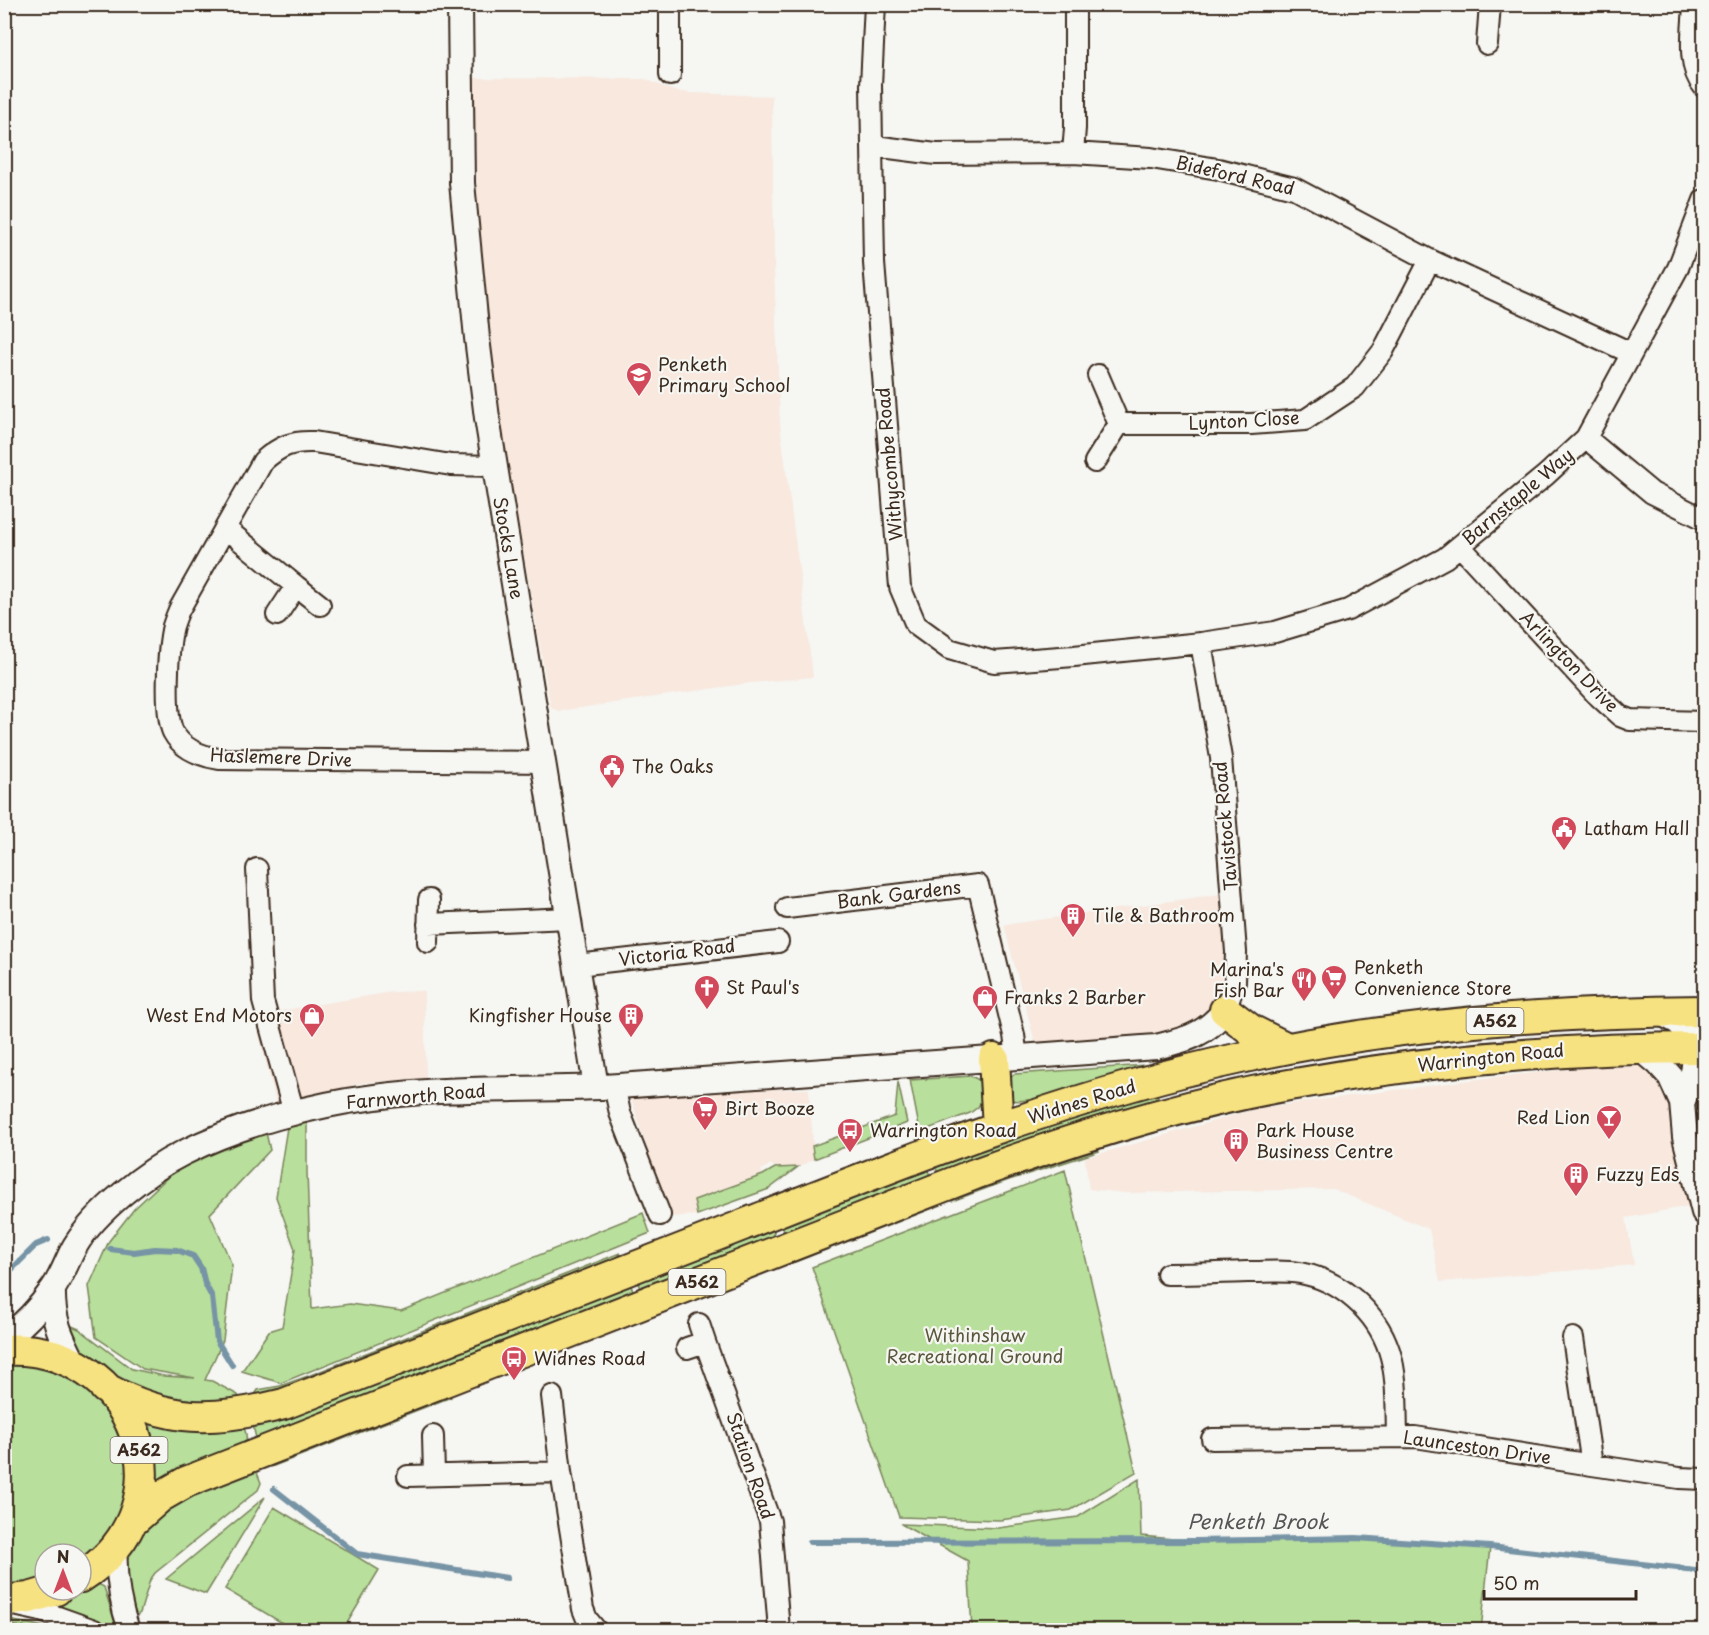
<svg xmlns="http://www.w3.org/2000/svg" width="1709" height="1635" font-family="'Playpen Sans',sans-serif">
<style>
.built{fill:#f8e8de}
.green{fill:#b8df9b;stroke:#7a845c;stroke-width:1.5}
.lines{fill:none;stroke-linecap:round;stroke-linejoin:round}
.stream{stroke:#7694a5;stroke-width:6}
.minor-casing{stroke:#3b2a1e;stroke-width:24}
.tertiary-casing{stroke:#3b2a1e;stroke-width:28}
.primary-casing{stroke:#3b2a1e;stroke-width:34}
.minor{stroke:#f6f6f2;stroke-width:20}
.tertiary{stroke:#f6f6f2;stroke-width:24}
.primary{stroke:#f7e281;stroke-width:30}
.labels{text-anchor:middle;stroke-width:4.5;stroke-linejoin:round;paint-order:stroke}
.shield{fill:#f6f6f2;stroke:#73675e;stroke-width:1.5}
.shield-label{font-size:16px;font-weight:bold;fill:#3b2a1e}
.street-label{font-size:18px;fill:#3b2a1e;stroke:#f6f6f2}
.poi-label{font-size:18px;fill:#3b2a1e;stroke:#f6f6f2;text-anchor:start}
.park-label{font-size:18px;fill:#5a573d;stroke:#f6f6f2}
.water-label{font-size:20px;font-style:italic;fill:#545656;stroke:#f6f6f2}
</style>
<rect width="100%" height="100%" fill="#f6f6f2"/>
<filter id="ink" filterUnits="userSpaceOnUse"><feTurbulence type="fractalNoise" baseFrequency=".0167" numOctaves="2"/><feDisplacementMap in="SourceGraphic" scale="12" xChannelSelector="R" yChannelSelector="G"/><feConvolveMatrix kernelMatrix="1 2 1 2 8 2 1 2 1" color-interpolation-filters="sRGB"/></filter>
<g filter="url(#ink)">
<path class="built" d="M 474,78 L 645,79 L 674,91 L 691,93 L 772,96 L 774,268 L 780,424 L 813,677 L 750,683 L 559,711 L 551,708 L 505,447 L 495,372 L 481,251 L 477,200 Z
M 1234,892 L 1241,970 L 1196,1030 L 1037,1050 L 1004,925 Z
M 424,991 L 426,1078 L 362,1083 L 277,1106 L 258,1030 L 279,1011 L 392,992 Z
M 1670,1058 L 1683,1068 L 1704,1170 L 1704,1203 L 1626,1218 L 1634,1265 L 1440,1282 L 1429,1229 L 1333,1189 L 1124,1193 L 1089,1189 L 1085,1158 L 1259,1108 L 1479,1079 Z
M 809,1089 L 814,1159 L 798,1167 L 775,1168 L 771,1164 L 761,1170 L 763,1175 L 694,1200 L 697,1215 L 668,1217 L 629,1091 Z"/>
<path class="green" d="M 1146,1065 L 1147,1069 C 1118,1077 1035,1106 1010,1100 L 1010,1078 L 1014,1074 Z
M 971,1076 L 979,1080 L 981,1084 L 983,1098 L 978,1107 L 970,1113 L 920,1132 L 910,1080 Z
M 898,1082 L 907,1123 L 814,1159 L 812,1146 L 895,1116 Z
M 1156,1090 L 1160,1103 L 939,1176 L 934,1163 Z
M 309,1114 L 307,1124 L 307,1172 L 312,1309 L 350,1304 L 401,1311 L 643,1213 L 650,1233 L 281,1383 L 242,1371 L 269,1331 L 282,1327 L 295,1249 L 276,1197 L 288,1121 Z
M 265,1128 L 270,1150 L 210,1214 L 232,1265 L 223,1340 L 205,1380 L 212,1381 L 238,1395 L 240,1402 L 183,1404 L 122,1383 L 77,1348 L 67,1324 L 79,1329 L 132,1369 L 164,1376 L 195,1378 L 143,1369 L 96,1337 L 89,1286 L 109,1241 L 134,1209 L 189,1157 Z
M 1096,1145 L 1099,1151 L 1091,1154 L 1009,1180 L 952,1201 L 950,1196 Z
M 926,1165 L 931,1178 L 784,1235 L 782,1221 Z
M 798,1167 L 769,1189 L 697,1215 L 694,1200 L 763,1175 L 775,1168 Z
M 1065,1170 L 1136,1472 L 1071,1510 L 1000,1520 L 899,1517 L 812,1267 Z
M 939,1199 L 941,1205 L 795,1262 L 793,1256 Z
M 772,1225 L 774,1232 L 771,1240 L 641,1291 L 636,1278 Z
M 620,1253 L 623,1260 L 310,1381 L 252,1399 L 258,1390 L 280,1386 L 308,1376 Z
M 629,1281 L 634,1293 L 257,1442 L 252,1422 Z
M 5,1364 L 46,1368 L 80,1384 L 105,1409 L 118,1429 L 129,1462 L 127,1496 L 106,1537 L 81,1560 L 81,1554 L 45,1554 L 45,1579 L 5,1588 Z
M 448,1391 L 451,1397 L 271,1467 L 269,1464 Z
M 150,1423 L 243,1424 L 246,1434 L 247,1446 L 156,1483 L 156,1465 Z
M 256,1470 L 261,1483 L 258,1490 L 155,1573 L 150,1580 L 140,1613 L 134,1617 L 127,1595 L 126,1565 L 129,1552 L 140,1536 L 174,1501 Z
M 1139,1479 L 1141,1536 L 1196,1541 L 1356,1538 L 1490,1547 L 1481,1630 L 972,1630 L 968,1561 L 901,1524 L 998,1528 L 1078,1517 Z
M 265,1497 L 206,1594 L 166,1579 Z
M 274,1507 L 379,1570 L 343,1630 L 294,1630 L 225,1589 Z
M 98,1584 L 104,1587 L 116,1626 L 112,1630 L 59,1609 L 58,1605 Z
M 4,1619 L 60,1630 L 41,1630 L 5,1624 Z"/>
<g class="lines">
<path class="stream" d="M 110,1249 L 134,1252 L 155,1249 L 177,1250 L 193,1256 L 201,1268 L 205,1284 L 212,1297 L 217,1341 L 232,1365
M 4,1277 L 36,1245 L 48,1240
M 274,1489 L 357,1554 L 507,1578
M 810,1542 L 1196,1541 L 1356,1538 L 1490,1547 L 1704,1571"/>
<defs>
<path id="minor" d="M 670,4 L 670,75
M 875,4 L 871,85 L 874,263 L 900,587 L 916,625 L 949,649 L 994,662 L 1074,656 L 1201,643 L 1275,632 L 1348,610 L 1445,558 L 1546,475 L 1586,438 L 1678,268 L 1704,200
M 1694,4 C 1693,30 1686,67 1704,87
M 1487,44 L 1490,4
M 874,146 L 936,154 L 1073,153 L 1151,158 L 1218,169 L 1294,188 L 1430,260 L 1631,353
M 1073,153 L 1075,128 L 1075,4
M 1119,424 L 1251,424 L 1305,420 L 1355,387 L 1383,351 L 1430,260
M 1586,438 L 1652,493 L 1704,519
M 1095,462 L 1119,424 L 1098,375
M 494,466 L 451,465 L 314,442 C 292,441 280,446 263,461 L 180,608 C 177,614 175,620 173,626 C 168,646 164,713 173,732 C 182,749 201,756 219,759 L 544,762
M 225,528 L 296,586
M 1460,546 L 1596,694 L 1620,716 L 1630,720 L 1704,722
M 277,615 L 296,586 L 320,605
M 1201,643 L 1221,758 L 1236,952 L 1235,982 L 1225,1010
M 257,869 L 263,1001 L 294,1113
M 787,908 L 978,885 L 1014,1035 L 1017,1058
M 428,924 L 569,918
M 428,942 L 429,900
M 577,965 L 778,942
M 614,1086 L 620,1113 L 660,1215
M 1167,1274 C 1195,1274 1222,1273 1250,1272 C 1266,1272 1283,1270 1300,1273 C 1340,1280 1376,1311 1389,1350 C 1398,1377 1396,1408 1397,1436
M 1573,1338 L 1592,1465
M 705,1342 L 770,1521 L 779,1630
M 687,1348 L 705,1342 L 699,1324
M 552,1396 L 561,1472 L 583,1609 L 587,1619 L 596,1630
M 433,1436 L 434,1475
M 1212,1439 L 1415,1437 L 1592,1465 L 1679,1478 L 1704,1479
M 408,1476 L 561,1472
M 117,1544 C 115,1575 119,1601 129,1630
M 14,1605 L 41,1611 L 94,1630"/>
<path id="tertiary" d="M 460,4 L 462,183 L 477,338 L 487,418 L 596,1087
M 1657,1011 C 1664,1015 1672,1018 1678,1022 C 1705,1043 1694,1077 1682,1103
M 1640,1048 L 1658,1063 L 1670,1076 L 1682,1103 L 1685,1137 L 1704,1212
M 53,1289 C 52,1320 61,1337 75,1365
M 4,1340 C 22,1326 39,1309 52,1290 C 62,1277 67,1260 75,1246 C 96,1211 147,1171 183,1153 C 241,1124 311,1105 375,1097 C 455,1086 538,1091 619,1086 C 798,1074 977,1061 1156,1047 C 1185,1040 1206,1035 1225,1010"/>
<path id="primary" d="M 1225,1010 L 1251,1030 L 1287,1048
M 994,1059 L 998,1128
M 4,1350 C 133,1341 197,1504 81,1577
M 105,1388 C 170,1423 213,1422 284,1404 C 437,1344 590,1285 743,1225 C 907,1160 1072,1094 1245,1057 C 1395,1024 1551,1012 1704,1011
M 133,1521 L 160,1497 L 186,1482 L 975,1174 C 1077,1137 1183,1104 1289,1085 C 1427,1060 1564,1048 1704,1048
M 4,1601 L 29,1598 L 56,1590"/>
</defs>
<use href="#minor" class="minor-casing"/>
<use href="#tertiary" class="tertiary-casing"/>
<use href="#primary" class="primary-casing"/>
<use href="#minor" class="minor"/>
<use href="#tertiary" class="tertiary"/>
<use href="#primary" class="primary"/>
</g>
</g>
<defs>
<symbol id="school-pin" viewBox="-11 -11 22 30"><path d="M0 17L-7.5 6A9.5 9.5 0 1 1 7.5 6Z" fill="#d1495b" stroke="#f6f6f2"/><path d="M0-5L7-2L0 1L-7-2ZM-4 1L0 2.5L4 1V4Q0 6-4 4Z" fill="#fff"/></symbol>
<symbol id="civic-pin" viewBox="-11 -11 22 30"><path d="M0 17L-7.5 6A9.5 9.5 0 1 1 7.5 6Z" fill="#d1495b" stroke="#f6f6f2"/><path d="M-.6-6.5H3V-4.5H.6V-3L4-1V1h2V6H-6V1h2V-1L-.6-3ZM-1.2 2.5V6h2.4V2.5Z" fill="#fff"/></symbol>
<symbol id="building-pin" viewBox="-11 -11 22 30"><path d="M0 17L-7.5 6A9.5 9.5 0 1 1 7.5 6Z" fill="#d1495b" stroke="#f6f6f2"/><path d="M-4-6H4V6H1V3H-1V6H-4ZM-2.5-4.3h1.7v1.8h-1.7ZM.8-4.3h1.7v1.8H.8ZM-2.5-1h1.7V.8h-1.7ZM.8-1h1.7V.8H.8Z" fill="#fff"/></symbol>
<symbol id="supermarket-pin" viewBox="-11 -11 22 30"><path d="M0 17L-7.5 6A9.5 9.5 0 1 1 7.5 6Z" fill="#d1495b" stroke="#f6f6f2"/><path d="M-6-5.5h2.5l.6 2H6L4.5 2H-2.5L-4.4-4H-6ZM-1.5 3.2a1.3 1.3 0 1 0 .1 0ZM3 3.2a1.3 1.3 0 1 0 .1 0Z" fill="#fff"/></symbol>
<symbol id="restaurant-pin" viewBox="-11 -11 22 30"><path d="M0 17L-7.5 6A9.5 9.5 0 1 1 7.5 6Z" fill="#d1495b" stroke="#f6f6f2"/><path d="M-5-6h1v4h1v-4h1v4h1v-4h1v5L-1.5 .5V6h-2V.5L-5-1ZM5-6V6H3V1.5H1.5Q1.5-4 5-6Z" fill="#fff"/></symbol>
<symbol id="church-pin" viewBox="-11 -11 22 30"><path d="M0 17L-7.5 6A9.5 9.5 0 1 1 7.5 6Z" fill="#d1495b" stroke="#f6f6f2"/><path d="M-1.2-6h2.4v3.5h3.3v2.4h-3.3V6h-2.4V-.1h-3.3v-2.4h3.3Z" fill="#fff"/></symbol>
<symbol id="shop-pin" viewBox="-11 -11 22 30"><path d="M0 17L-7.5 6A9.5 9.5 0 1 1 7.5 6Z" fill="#d1495b" stroke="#f6f6f2"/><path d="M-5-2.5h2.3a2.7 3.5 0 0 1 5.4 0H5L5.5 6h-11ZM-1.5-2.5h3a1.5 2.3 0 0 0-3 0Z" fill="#fff"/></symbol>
<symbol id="bar-pin" viewBox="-11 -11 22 30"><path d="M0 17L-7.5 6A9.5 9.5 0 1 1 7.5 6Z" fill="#d1495b" stroke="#f6f6f2"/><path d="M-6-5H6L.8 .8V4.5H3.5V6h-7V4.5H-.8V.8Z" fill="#fff"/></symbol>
<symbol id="bus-pin" viewBox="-11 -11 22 30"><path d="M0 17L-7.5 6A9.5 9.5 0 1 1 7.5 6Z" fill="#d1495b" stroke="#f6f6f2"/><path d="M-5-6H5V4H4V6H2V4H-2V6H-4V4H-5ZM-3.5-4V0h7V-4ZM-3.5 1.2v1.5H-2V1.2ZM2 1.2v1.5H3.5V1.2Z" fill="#fff"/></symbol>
</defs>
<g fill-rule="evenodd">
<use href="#school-pin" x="624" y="360" width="30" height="40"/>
<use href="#civic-pin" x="597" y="752" width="30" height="40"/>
<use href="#civic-pin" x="1549" y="814" width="30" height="40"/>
<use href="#building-pin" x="1058" y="901" width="30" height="40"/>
<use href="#supermarket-pin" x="1319" y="963" width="30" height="40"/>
<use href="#restaurant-pin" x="1289" y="965" width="30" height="40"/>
<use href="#church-pin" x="692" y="973" width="30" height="40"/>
<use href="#shop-pin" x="970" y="983" width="30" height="40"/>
<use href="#shop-pin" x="297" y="1001" width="30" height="40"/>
<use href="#building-pin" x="616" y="1001" width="30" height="40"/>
<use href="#supermarket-pin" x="690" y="1094" width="30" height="40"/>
<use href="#bar-pin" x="1594" y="1103" width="30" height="40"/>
<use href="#bus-pin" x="835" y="1116" width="30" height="40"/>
<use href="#building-pin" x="1221" y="1126" width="30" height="40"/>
<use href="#building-pin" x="1561" y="1160" width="30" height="40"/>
<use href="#bus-pin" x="499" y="1344" width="30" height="40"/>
</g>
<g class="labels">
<g class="shield">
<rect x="1466.5" y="1008" width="57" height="26" rx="4.5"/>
<rect x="668.5" y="1269" width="57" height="26" rx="4.5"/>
<rect x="110.5" y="1437" width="57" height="26" rx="4.5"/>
</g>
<g class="shield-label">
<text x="1495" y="1027">A562</text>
<text x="697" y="1288">A562</text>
<text x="139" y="1456">A562</text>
</g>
<g class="street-label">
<text transform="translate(1235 176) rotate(13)" y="6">Bideford Road</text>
<text transform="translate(1244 421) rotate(-3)" y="6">Lynton Close</text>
<text transform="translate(890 464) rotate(-95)" y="6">Withycombe Road</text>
<text transform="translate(1518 497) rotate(-40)" y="6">Barnstaple Way</text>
<text transform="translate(508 548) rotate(80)" y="6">Stocks Lane</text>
<text transform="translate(1569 662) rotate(46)" y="6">Arlington Drive</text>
<text transform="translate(281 758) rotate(2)" y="6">Haslemere Drive</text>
<text transform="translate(1226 826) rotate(-95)" y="6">Tavistock Road</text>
<text transform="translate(899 895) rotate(-7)" y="6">Bank Gardens</text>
<text transform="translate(677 953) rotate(-7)" y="6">Victoria Road</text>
<text transform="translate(1491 1058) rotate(-6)" y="6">Warrington Road</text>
<text transform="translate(416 1097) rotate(-5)" y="6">Farnworth Road</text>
<text transform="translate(1082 1102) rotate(-17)" y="6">Widnes Road</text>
<text transform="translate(1477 1448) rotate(8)" y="6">Launceston Drive</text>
<text transform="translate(750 1466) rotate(71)" y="6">Station Road</text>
</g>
<g class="poi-label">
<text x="658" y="371">Penketh<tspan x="658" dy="21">Primary School</tspan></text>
<text x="632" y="773">The Oaks</text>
<text x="1584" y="835">Latham Hall</text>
<text x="1092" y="922">Tile &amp; Bathroom</text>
<text x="1354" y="974">Penketh<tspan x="1354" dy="21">Convenience Store</tspan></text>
<text x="1284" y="976" text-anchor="end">Marina's<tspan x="1284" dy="21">Fish Bar</tspan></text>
<text x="726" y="994">St Paul's</text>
<text x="1004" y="1004">Franks 2 Barber</text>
<text x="292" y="1022" text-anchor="end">West End Motors</text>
<text x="612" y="1022" text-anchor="end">Kingfisher House</text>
<text x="724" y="1115">Birt Booze</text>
<text x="1590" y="1124" text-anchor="end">Red Lion</text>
<text x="870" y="1137">Warrington Road</text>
<text x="1256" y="1137">Park House<tspan x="1256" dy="21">Business Centre</tspan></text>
<text x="1596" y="1181">Fuzzy Eds</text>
<text x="534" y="1365">Widnes Road</text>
</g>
<g class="park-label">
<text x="975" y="1342">Withinshaw<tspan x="975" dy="21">Recreational Ground</tspan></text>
</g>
<g class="water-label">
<text x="1258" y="1529">Penketh Brook</text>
</g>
</g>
<rect width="1709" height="1635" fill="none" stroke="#f6f6f2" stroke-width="24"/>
<rect x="12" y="12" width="1685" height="1611" fill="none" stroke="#3b2a1e" stroke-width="2" filter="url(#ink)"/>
<g transform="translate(63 1572)"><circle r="28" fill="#f6f6f2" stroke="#aba49d" stroke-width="1.5"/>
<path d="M0-4.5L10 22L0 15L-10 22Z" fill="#d1495b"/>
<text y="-9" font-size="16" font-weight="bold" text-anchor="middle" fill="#3b2a1e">N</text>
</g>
<path d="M1484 1590v9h152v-9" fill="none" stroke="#3b2a1e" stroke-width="3"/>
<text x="1493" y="1590" font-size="18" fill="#3b2a1e" stroke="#f6f6f2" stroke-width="4.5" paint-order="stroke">50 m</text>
</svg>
